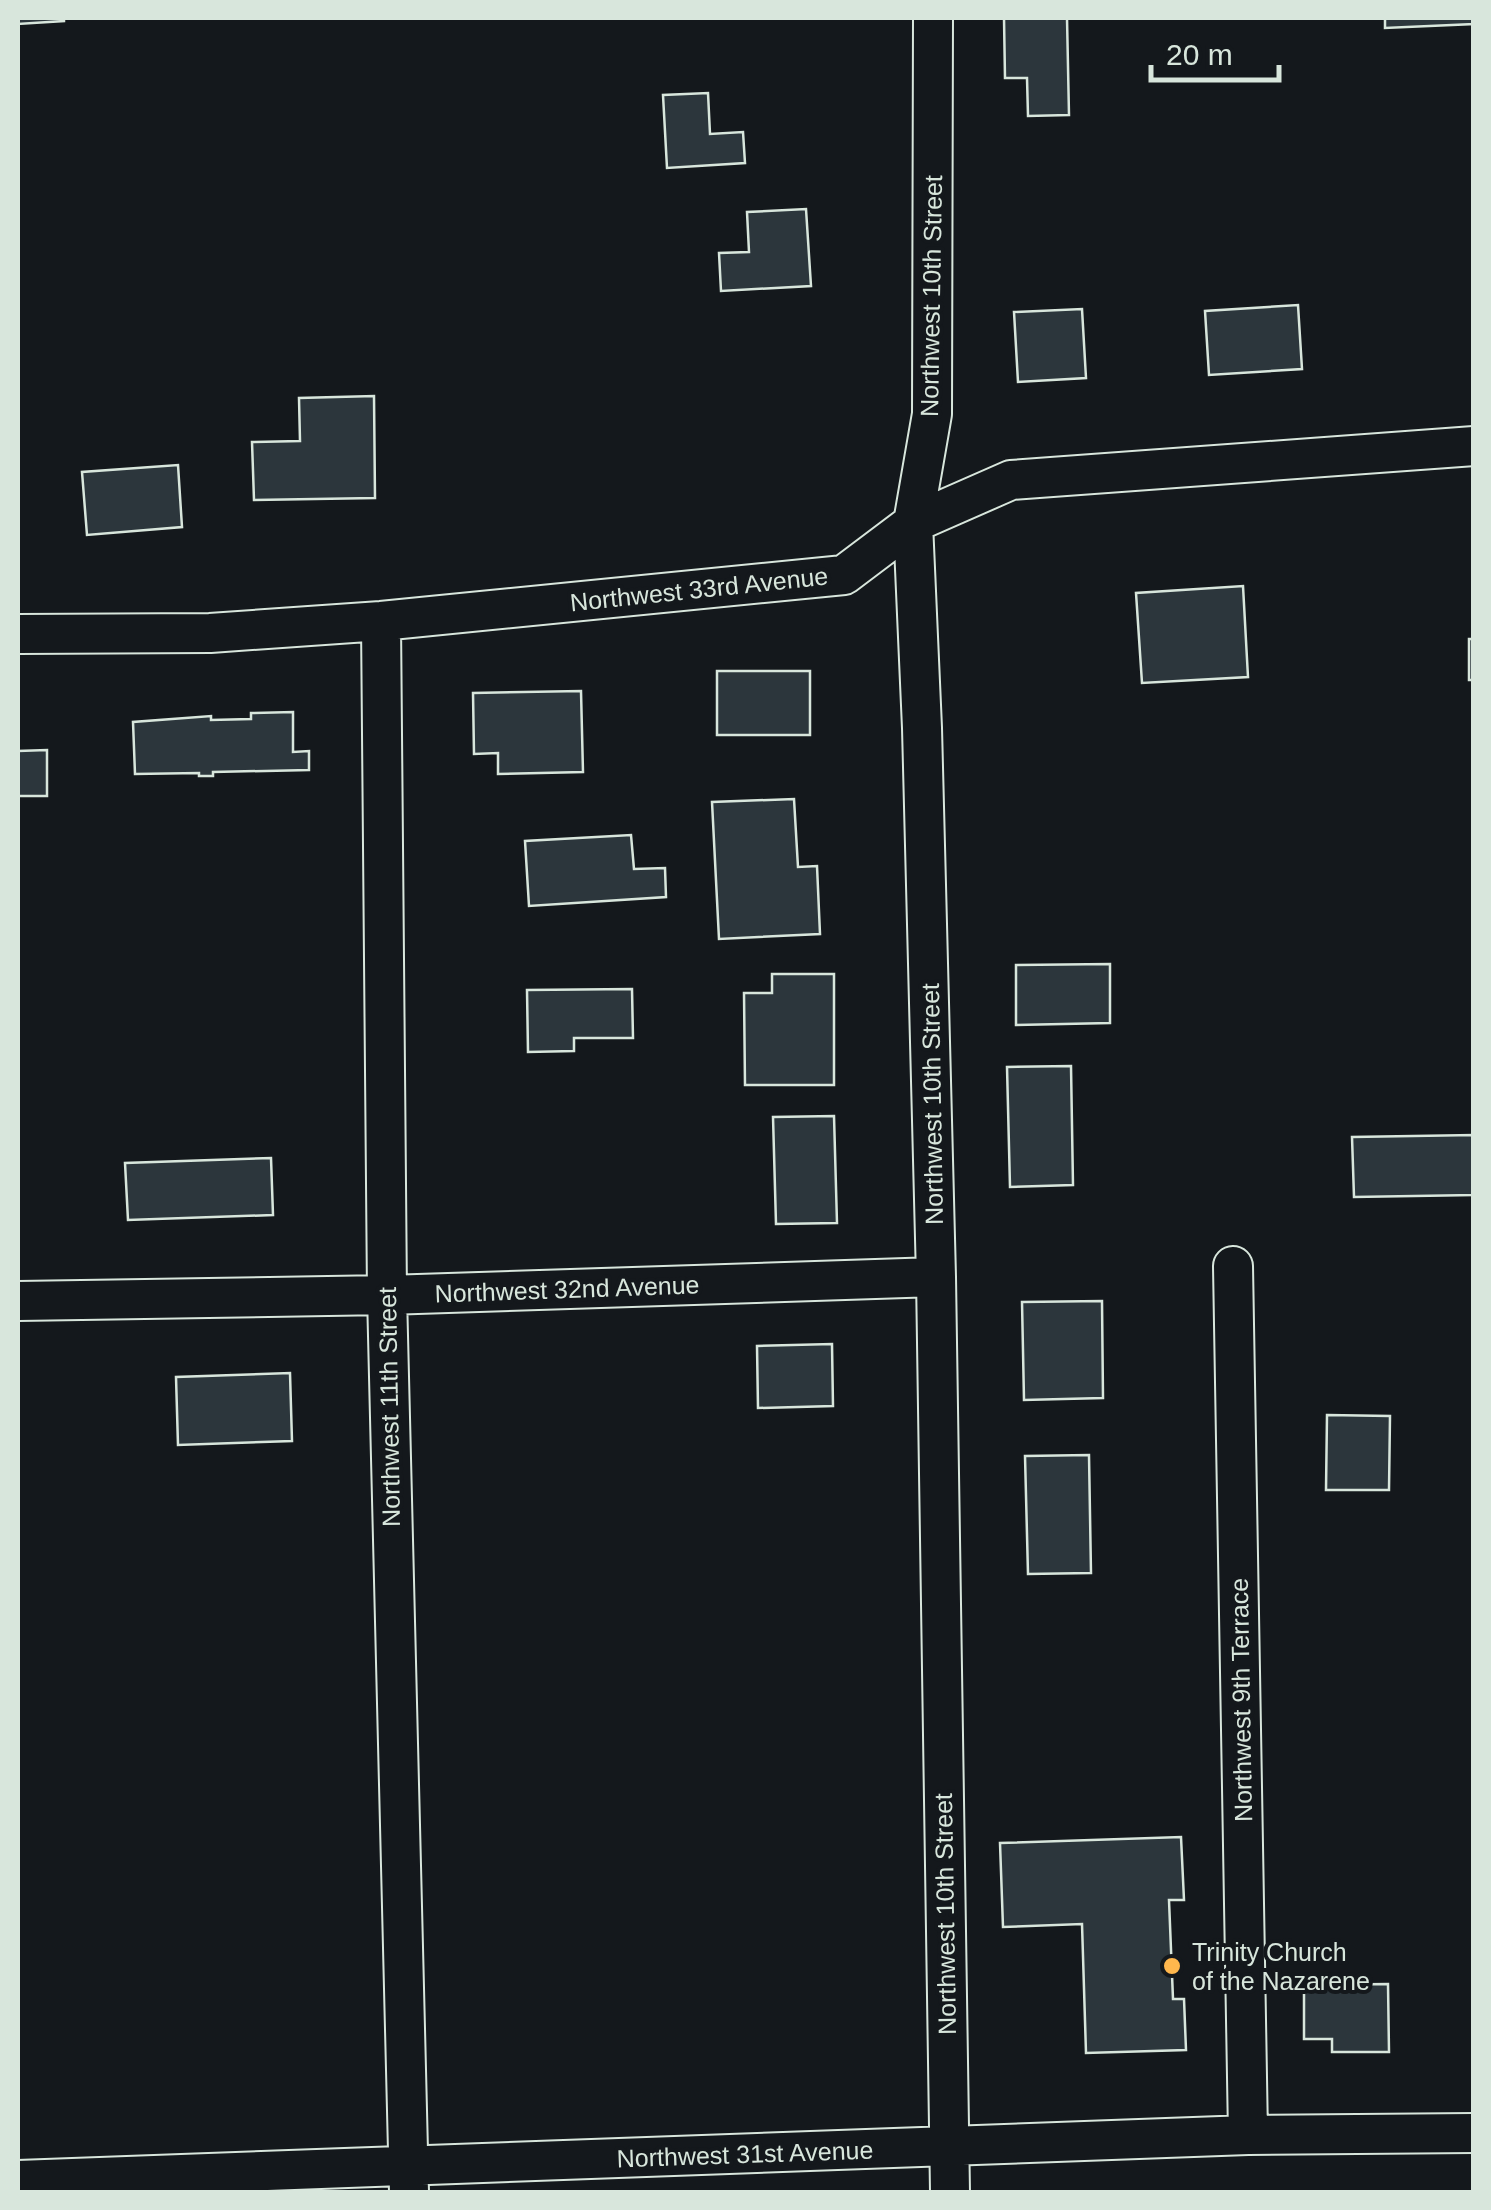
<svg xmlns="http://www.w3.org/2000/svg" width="1491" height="2210" font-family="Arial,sans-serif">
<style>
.building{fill:#2c363c;stroke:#d8e6dc;stroke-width:2.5}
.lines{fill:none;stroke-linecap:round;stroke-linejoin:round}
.minor-casing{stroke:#d8e6dc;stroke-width:42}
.minor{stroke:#14181c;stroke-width:38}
.poi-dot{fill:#ffb74d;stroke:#14181c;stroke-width:4}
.labels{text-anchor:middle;stroke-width:8;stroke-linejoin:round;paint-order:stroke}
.street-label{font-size:25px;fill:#d8e6dc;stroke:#14181c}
.poi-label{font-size:25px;fill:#d8e6dc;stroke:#14181c;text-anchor:start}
</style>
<rect width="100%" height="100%" fill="#14181c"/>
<path class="building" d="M 18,18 L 64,18 L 64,21 L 18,24 Z
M 1004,18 L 1067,18 L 1069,115 L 1028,116 L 1027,78 L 1005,78 Z
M 1385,18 L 1474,18 L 1474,24 L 1385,28 Z
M 708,93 L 710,134 L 743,132 L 745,163 L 667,168 L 663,95 Z
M 806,209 L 811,286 L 721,291 L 719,253 L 749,252 L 747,212 Z
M 1298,305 L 1302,369 L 1209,375 L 1205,311 Z
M 1082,309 L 1086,378 L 1018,382 L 1014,312 Z
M 374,396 L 375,498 L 254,500 L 252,442 L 300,441 L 299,398 Z
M 178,465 L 182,527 L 87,535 L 82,472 Z
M 1243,586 L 1248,677 L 1142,683 L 1136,593 Z
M 1469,639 L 1474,639 L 1474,680 L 1469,680 Z
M 717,671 L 810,671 L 810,735 L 717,735 Z
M 581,691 L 583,772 L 498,774 L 498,753 L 474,754 L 473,693 Z
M 293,712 L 293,752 L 309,751 L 309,770 L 213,772 L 213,776 L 199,776 L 199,773 L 135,774 L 133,722 L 211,716 L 211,720 L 251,719 L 251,713 Z
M 47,750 L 47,796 L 18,796 L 18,751 Z
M 794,799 L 798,867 L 817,866 L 820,934 L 719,939 L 712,802 Z
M 631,835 L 634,869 L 665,868 L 666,897 L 529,906 L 525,841 Z
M 1110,964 L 1110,1023 L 1016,1025 L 1016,965 Z
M 772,974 L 834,974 L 834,1085 L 745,1085 L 744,993 L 772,993 Z
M 632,989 L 633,1038 L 574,1038 L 574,1051 L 528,1052 L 527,990 Z
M 1071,1066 L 1073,1185 L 1010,1187 L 1007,1067 Z
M 834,1116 L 837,1223 L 776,1224 L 773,1117 Z
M 1474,1135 L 1474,1195 L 1354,1197 L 1352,1137 Z
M 271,1158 L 273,1215 L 128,1220 L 125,1163 Z
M 1102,1301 L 1103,1398 L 1024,1400 L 1022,1302 Z
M 832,1344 L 833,1406 L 758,1408 L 757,1346 Z
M 290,1373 L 292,1441 L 178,1445 L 176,1377 Z
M 1327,1415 L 1390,1416 L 1389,1490 L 1326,1490 Z
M 1089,1455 L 1091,1573 L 1028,1574 L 1025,1456 Z
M 1181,1837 L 1184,1900 L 1169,1900 L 1173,1999 L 1184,1999 L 1186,2050 L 1086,2053 L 1082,1924 L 1003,1927 L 1000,1843 Z
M 1388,1984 L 1389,2052 L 1332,2052 L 1332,2039 L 1304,2039 L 1304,1985 Z"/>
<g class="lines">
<defs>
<path id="minor" d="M 933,18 L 932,414 L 913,523 L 922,728 L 936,1277 L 950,2192
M 381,621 L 387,1295 L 409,2192
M 18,634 L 210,633 L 381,621 L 844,575 L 913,523 L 1011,480 L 1474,446
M 1233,1266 L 1248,2135
M 18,1301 L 387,1295 L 936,1277
M 18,2180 L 1248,2135 L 1474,2133"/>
</defs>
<use href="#minor" class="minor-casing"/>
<use href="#minor" class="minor"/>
</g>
<circle class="poi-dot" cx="1172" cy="1966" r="10"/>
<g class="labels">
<g class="street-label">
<text transform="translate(931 296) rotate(-89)" y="9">Northwest 10th Street</text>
<text transform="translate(699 589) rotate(-6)" y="9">Northwest 33rd Avenue</text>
<text transform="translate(932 1104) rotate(-91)" y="9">Northwest 10th Street</text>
<text transform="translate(567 1289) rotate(-2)" y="9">Northwest 32nd Avenue</text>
<text transform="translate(389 1407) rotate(-91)" y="9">Northwest 11th Street</text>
<text transform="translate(1241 1700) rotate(-91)" y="9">Northwest 9th Terrace</text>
<text transform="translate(945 1914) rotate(-91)" y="9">Northwest 10th Street</text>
<text transform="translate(745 2154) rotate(-2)" y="9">Northwest 31st Avenue</text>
</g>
<g class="poi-label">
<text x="1192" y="1961">Trinity Church<tspan x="1192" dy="29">of the Nazarene</tspan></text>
</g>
</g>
<rect width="1491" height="2210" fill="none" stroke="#d8e6dc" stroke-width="40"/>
<path d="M1151 65v15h128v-15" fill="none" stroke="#d8e6dc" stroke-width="5"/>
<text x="1166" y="65" font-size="30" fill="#d8e6dc" stroke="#14181c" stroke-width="8" paint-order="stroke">20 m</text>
</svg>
